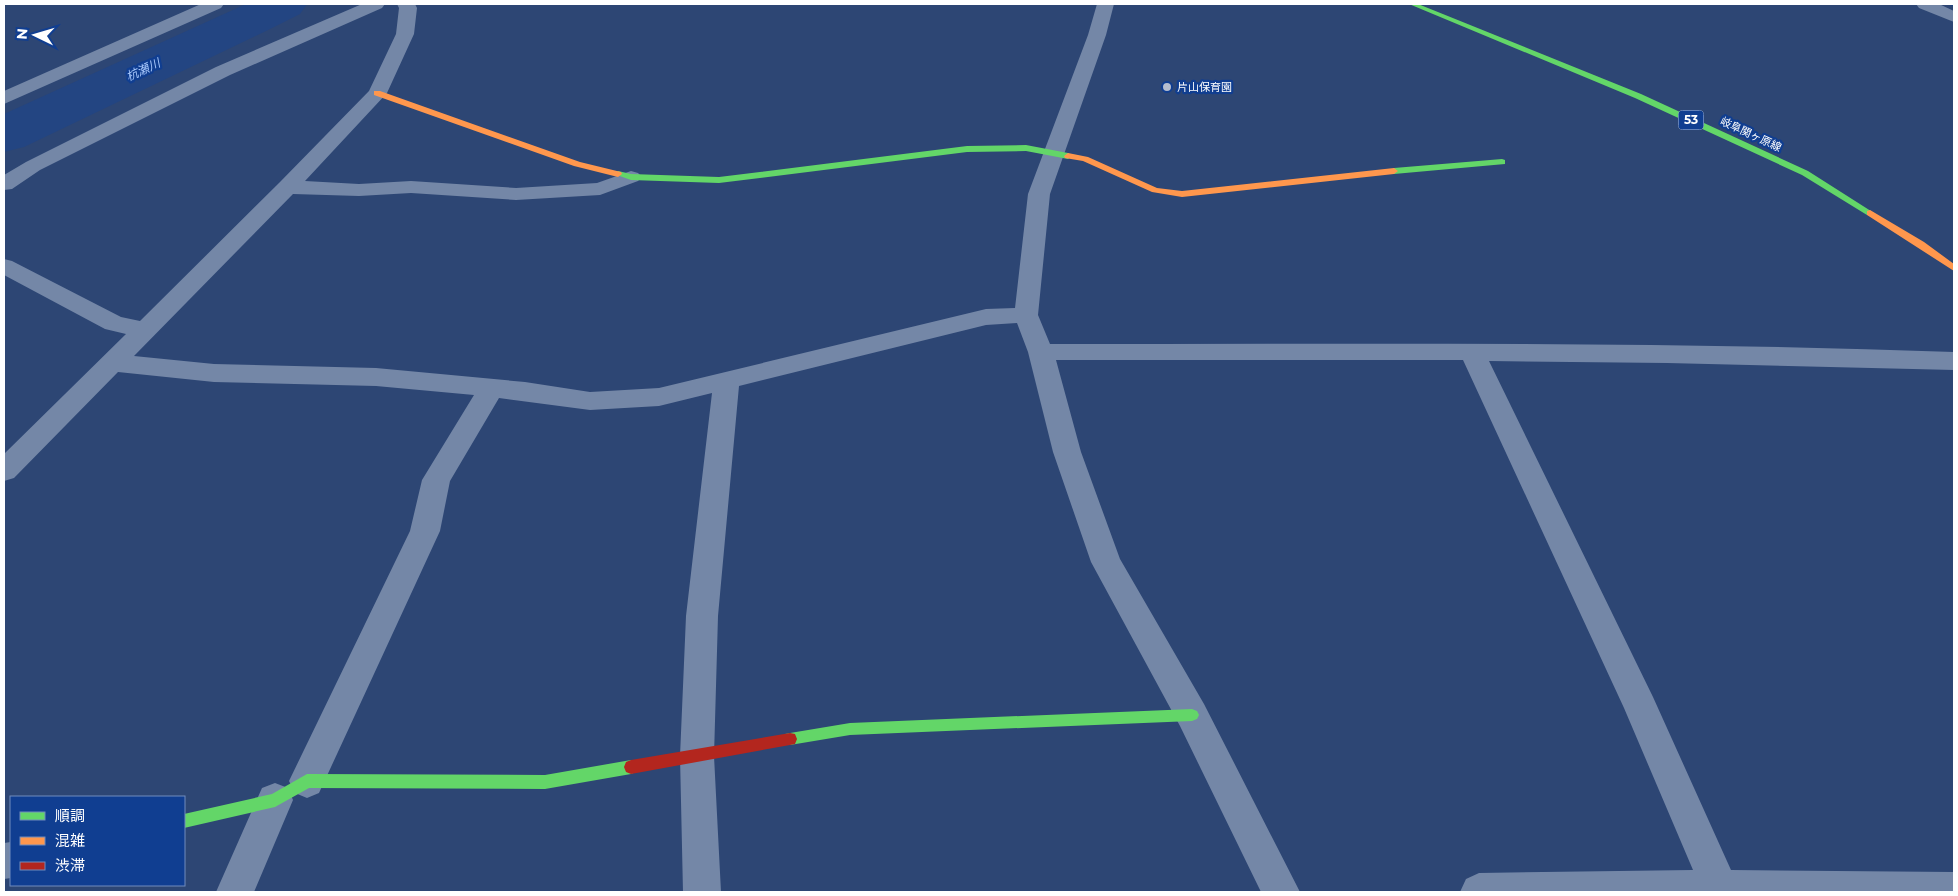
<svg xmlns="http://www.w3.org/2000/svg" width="1958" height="896" font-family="Montserrat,'Noto Sans JP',sans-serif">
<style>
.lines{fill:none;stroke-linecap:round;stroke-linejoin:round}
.stream{fill:#234582;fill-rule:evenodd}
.river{fill:#234582;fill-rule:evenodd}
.street{fill:#7487a7;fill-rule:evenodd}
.fast{fill:#63d668;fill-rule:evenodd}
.slow{fill:#ff974d;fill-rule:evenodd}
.jam{fill:#b3261e;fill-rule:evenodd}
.poi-dot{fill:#b6bece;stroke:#103e91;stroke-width:2}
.labels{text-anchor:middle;stroke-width:4.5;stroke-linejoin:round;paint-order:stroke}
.far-poi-label{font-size:11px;fill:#fff;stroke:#103e91;text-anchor:start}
.far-street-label{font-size:11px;fill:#fff;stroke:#103e91}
.far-water-label{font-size:12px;font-style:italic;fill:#a6c6fa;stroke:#103e91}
.shield{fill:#103e91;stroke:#b7c5de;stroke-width:1}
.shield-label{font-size:12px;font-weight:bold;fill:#fff}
</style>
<rect width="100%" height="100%" fill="#2d4674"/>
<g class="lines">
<path class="stream" d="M 1948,4 L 1954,4 L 1954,7 Z"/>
<path class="river" d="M 246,4 L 307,4 L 300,14 L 266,31 L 24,147 L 4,152 L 4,114 Z"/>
<path class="street" d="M 201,4 L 224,4 L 221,8 L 4,104 L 4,91 Z
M 362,4 L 385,4 L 382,8 L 230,75 L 40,170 L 12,189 L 4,190 L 4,175 L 26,162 L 216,67 Z
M 397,4 L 415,4 L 417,8 L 414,34 L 387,93 L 305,181 L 359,184 L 411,181 L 516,188 L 597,183 L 631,171 L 638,173 L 642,177 L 638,181 L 600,195 L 516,200 L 411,193 L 359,196 L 293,194 L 134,356 L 214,364 L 376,368 L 525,382 L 590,392 L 659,388 L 986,309 L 1015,308 L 1028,194 L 1088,35 L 1097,4 L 1114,4 L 1106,35 L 1050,194 L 1038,315 L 1050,344 C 1351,344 1653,341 1954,352 L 1954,370 L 1667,363 L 1489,361 L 1653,697 L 1731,870 L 1954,872 L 1954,892 L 1460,892 L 1466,879 L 1479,873 L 1693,870 L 1624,708 L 1463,360 L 1056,360 L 1081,452 L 1120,559 L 1204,704 L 1300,892 L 1261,892 L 1180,726 L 1091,562 L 1053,452 L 1028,352 L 1017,323 L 986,325 L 739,386 L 718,616 L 714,756 L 721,892 L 683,892 L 680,756 L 686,616 L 712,393 L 659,406 L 590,410 L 499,398 L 450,481 L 440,531 L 319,793 L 307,798 L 295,793 L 289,781 L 410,531 L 422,480 L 474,395 L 376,386 L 214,382 L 118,372 L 14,478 L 4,481 L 4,454 L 126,334 L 105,329 L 4,275 L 4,259 L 12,261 L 121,317 L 140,321 L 280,182 L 369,91 L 396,34 L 399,8 Z
M 1916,4 L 1939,4 L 1954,11 L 1954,22 L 1919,8 Z
M 275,783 L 288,788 L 293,800 L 254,892 L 216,892 L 262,788 Z
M 11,842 L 11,878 L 4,879 L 4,843 Z"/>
<path class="fast" d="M 1409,4 L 1418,4 L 1641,94 L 1808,171 L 1874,213 L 1873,215 L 1867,215 L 1802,175 L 1635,98 Z
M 1026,145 L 1068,153 L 1072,156 L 1068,159 L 1026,151 L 967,152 L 719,183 L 631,180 L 614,174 L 618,171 L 631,174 L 719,177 L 967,146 Z
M 1502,159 L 1505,160 L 1505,164 L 1394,174 L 1390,171 L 1394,168 Z
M 1192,709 L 1197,711 L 1199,715 L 1197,719 L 1192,721 L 850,735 L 790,745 L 785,744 L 783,739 L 785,734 L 790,733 L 850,723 Z
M 631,760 L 636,762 L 638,767 L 636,772 L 631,774 L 545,789 L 309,788 L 275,807 L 184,828 L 184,814 L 272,794 L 307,774 L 545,775 Z"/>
<path class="slow" d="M 374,91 L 380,91 L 580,162 L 621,172 L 622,174 L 618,177 L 574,166 L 374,95 Z
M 1068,153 L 1088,157 L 1157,188 L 1182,191 L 1394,168 L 1398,171 L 1394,174 L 1182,197 L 1152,192 L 1083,161 L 1065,158 L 1064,156 Z
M 1870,210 L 1924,242 L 1954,264 L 1954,271 L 1867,215 L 1867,211 Z"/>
<path class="jam" d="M 790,733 L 795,734 L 797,739 L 795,744 L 790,745 L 631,774 L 626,772 L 624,767 L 626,762 L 631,760 Z"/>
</g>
<circle class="poi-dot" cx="1167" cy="87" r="5"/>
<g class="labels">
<g class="far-poi-label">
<text x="1177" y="91">片山保育園</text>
</g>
<g class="far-street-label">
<text transform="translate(1751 134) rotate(25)" y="4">岐阜関ヶ原線</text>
</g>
<g class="far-water-label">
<text transform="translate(143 70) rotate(-25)" y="4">杭瀬川</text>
</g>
<rect class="shield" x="1678.5" y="110.5" width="25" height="19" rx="4"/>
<g class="shield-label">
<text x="1691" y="124">53</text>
</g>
</g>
<rect width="1958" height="896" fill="none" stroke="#ffffff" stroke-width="10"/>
<rect x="10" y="796" width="175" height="90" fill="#103e91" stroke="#708bbd"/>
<rect x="20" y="812" width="25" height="8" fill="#63d668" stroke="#708bbd"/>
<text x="55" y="821" font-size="15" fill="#ffffff">順調</text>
<rect x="20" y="837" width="25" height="8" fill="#ff974d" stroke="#708bbd"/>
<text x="55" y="846" font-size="15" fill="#ffffff">混雑</text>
<rect x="20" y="862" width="25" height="8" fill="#b3261e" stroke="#708bbd"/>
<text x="55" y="871" font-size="15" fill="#ffffff">渋滞</text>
<g transform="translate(35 35) rotate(275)" stroke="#103e91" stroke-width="4" paint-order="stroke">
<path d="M0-4L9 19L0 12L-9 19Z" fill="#ffffff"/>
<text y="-8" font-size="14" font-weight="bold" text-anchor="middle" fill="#ffffff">N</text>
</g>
</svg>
